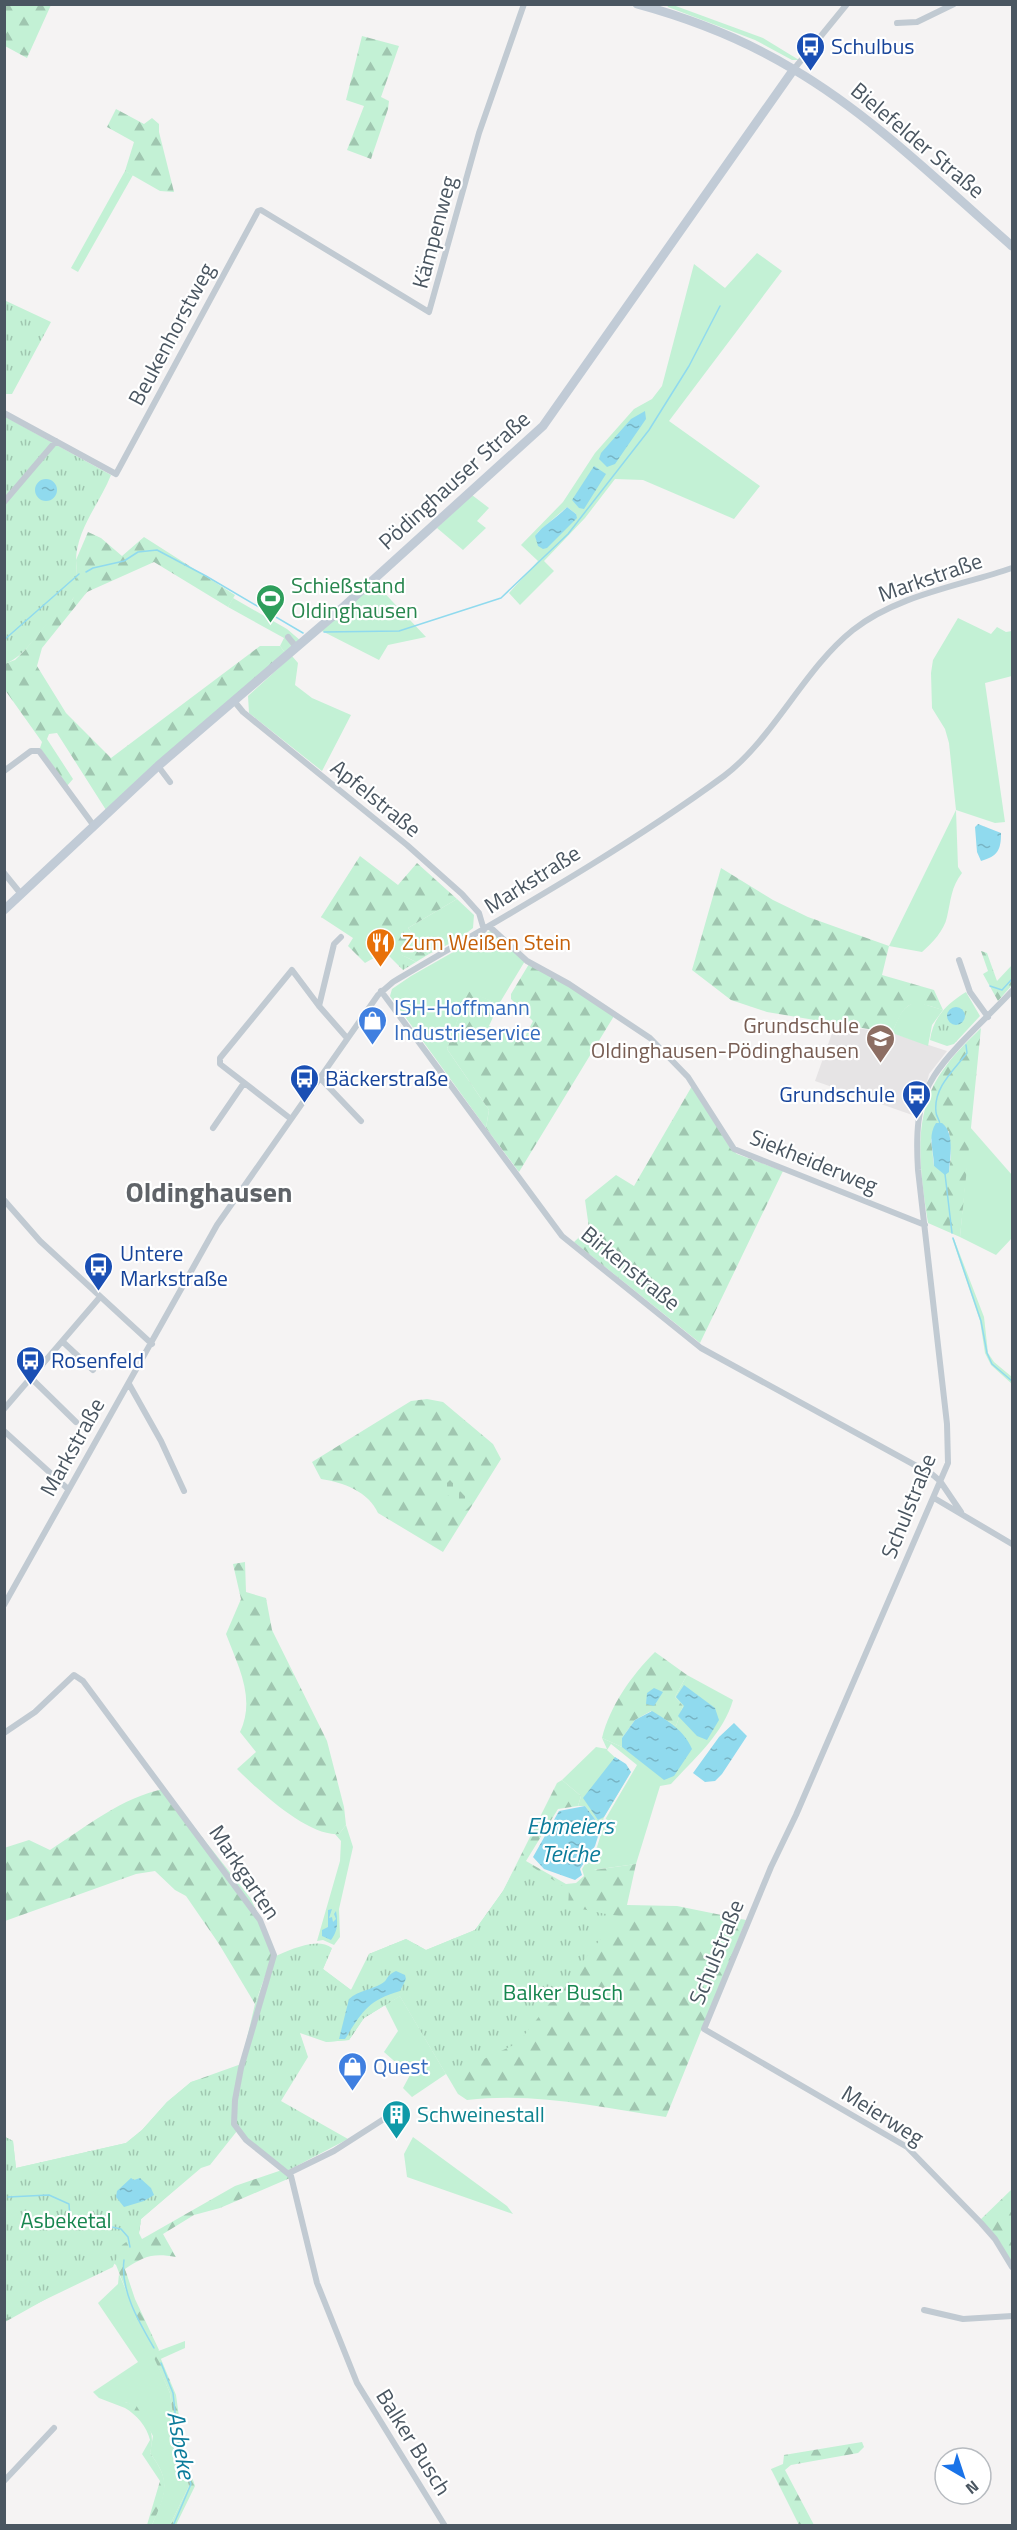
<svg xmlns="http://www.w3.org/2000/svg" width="1017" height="2530" font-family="'Titillium Web',sans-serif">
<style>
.education{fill:#e6e4e5}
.grass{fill:#c3f1d5;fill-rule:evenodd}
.forest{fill:url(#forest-firs);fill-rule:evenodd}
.cemetery{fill:url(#cemetery-stones)}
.park{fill:url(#park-tufts)}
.water{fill:url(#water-ripples)}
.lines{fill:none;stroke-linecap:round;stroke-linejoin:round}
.stream{stroke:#90daee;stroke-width:1.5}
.street{stroke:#c1cad2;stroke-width:6}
.secondary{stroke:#c1cbd6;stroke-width:9}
.labels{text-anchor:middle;stroke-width:4.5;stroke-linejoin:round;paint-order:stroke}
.transit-label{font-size:22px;fill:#164399;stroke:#fff;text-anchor:start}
.street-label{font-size:22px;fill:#4a5661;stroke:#fff}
.leisure-label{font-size:22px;fill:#27864d;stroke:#fff;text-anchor:start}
.food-label{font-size:22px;fill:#c56008;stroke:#fff;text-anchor:start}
.shop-label{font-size:22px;fill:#366cbe;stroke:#fff;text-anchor:start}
.education-label{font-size:22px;fill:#785e54;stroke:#fff;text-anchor:end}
.park-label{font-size:22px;fill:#17864f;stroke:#fff}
.culture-label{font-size:22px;fill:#0d838f;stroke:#fff;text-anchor:start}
.water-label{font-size:24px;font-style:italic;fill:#0c7c9b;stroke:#fff}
.district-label{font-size:28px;font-weight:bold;fill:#5f6368;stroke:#fff}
</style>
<defs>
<pattern id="forest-firs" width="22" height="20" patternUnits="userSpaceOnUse" patternTransform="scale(1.5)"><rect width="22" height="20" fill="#c3f1d5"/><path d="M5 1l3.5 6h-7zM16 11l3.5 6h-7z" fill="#a0c6b0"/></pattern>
<pattern id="cemetery-stones" width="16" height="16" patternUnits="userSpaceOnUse" patternTransform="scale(1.5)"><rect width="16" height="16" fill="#c3f1d5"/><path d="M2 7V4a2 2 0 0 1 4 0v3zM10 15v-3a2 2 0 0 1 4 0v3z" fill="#a0c6b0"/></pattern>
<pattern id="park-tufts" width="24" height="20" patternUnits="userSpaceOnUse" patternTransform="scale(1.5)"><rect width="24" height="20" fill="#c3f1d5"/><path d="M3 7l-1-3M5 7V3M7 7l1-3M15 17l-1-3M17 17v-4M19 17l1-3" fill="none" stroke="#a0c6b0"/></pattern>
<pattern id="water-ripples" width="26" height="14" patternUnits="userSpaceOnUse" patternTransform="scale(1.5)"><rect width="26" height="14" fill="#90daee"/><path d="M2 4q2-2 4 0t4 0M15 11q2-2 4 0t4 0" fill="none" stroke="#78b4c4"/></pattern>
</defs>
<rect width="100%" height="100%" fill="#f5f3f3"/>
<path class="education" d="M 835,1025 L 892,1033 L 947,1051 L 929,1074 L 918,1117 L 815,1081 Z"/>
<path class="grass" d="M 667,5 L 673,5 L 763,38 L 799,60 L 792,60 L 755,40 L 668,7 Z
M 125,171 L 133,175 L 78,272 L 71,268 Z
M 757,253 L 782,271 L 669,421 L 760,486 L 734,519 L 643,480 L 615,479 L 585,518 L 544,561 L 554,571 L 520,605 L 509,593 L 538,561 L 521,545 L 563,502 L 595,453 L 634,409 L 652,399 L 662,386 L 694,264 L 725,288 ZM 567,507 L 576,514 L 535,537 L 538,532 Z
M 472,495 L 489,508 L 477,521 L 486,528 L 463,550 L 437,528 Z
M 375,583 L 426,637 L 388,645 L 379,660 L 320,630 Z
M 233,598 L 287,629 L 301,641 L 286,654 L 280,646 L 284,638 L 228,607 Z
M 958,618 L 991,634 L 997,627 L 1006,632 L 1012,631 L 1012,676 L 985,683 L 1005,822 L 995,823 L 956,810 L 958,867 L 962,873 C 951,887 951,900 947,917 C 944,931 932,943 922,952 L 889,946 L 956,810 L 949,743 L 945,729 L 932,708 L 931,673 L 933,660 Z
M 292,656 L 298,663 L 295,685 L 312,698 L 351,715 L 322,771 L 249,713 L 248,696 Z
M 457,899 L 474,915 L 473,928 L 459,939 L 429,954 L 408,928 Z
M 492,930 L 525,961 L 499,1004 L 468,992 L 447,1049 L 489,1110 L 486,1128 L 390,996 L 392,989 L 411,976 Z
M 917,1002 L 943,1010 L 932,1025 L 928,1046 L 892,1033 C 898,1019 901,1006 917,1002 Z
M 970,1127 L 1012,1175 L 1012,1238 L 996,1255 L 960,1237 Z
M 952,1238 L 954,1239 L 984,1317 L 988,1353 L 994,1362 L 1012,1377 L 1012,1384 L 991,1365 L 985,1353 L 980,1321 Z
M 687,1675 L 733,1700 C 723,1734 695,1758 671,1784 L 660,1786 L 636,1864 L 593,1870 L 599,1862 L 590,1856 L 597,1847 L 606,1818 L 637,1765 L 611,1744 L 607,1750 L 631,1772 L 604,1817 L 601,1827 L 585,1806 L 578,1806 L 581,1796 L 562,1780 L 596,1747 L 607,1749 L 602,1738 L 622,1747 L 622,1738 L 652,1711 L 676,1726 L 683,1706 L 675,1697 Z
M 346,1825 L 353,1847 L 339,1909 L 340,1937 L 334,1945 L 323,1940 L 317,1941 L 340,1861 L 341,1841 L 335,1834 L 339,1834 Z
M 400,1996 L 446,2074 L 412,2097 L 403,2088 L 410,2075 L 384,2052 L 398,2031 L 385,2005 Z
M 413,2137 L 507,2206 L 513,2214 L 407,2177 L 404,2154 Z
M 119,2274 L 153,2353 L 185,2341 L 185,2348 L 156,2361 L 170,2393 L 178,2451 L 189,2486 L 170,2525 L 152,2525 C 165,2493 172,2482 150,2453 L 153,2436 L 136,2406 L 125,2402 L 125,2408 L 99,2398 L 93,2392 L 138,2362 L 98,2303 L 118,2284 Z"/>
<path class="forest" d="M 4,5 L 51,5 L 27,58 L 5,46 Z
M 362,36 L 399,46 L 381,97 L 389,101 L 388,109 L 371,159 L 347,150 L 364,106 L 346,100 Z
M 116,109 L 144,124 L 152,118 L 159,124 L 159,132 L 174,192 L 160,191 L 125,171 L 134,142 L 107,127 Z
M 88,532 L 101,538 L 122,556 L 144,537 L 235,595 L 228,607 L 154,562 L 87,592 L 42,648 L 37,666 L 66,713 L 111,758 L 260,646 L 280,646 L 286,654 L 106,810 L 57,733 L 49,734 L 47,739 L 73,779 L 67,786 L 40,748 L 42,742 L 5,690 L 4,664 L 15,660 L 25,650 L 48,622 L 73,599 L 77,579 L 76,560 Z
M 360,856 L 398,885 L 417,863 L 457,899 L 408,928 L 429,954 L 416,962 C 392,950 389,950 365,963 L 348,946 L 353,938 L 321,917 Z
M 721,868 L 773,900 L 808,917 L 889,946 L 882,975 L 934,990 L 943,1010 C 909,999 906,1000 892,1033 L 767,1012 L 731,1000 L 692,970 Z
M 981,951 L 987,953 L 997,981 L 1012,965 L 1012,985 L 998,1001 L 983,974 L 988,971 Z
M 529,964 L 568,986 L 614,1016 L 519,1172 L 486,1128 L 489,1110 L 447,1049 L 468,991 L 499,1004 L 489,1026 L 523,1041 L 533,1021 L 511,999 L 511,994 Z
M 981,1028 L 960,1237 L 928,1223 C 920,1170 910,1112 946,1066 C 956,1052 969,1040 981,1028 ZM 949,1131 L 951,1155 L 949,1172 L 934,1166 L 931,1139 Z
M 692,1086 L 731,1149 L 737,1154 L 783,1171 L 700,1343 L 574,1242 L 589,1228 L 585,1200 L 616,1175 L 634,1186 Z
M 427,1399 L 443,1402 L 493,1444 L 501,1459 L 443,1552 L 378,1513 C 369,1492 343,1482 321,1479 L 312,1462 L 411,1401 Z
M 245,1562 L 246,1592 L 266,1598 L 272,1630 L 327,1741 L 344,1807 L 346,1825 L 339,1834 C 308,1837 258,1790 237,1769 L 256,1752 L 240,1732 C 256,1698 238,1666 226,1634 L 241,1599 L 233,1564 Z
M 655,1652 L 687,1675 L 675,1697 L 683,1706 L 676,1726 L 651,1711 L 635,1720 L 622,1738 L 622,1747 L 602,1738 C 610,1706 631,1676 655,1652 Z
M 562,1780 L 581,1796 L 578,1806 L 558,1809 L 526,1861 L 566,1884 L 576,1883 L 584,1876 L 582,1869 L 590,1856 L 599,1862 L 594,1870 L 636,1864 L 627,1905 L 677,1906 L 746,1920 L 666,2117 C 598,2107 535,2092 467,2100 L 458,2094 L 400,1996 L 364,2018 L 349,2040 L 326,2042 L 330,2027 L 314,1967 L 332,1948 L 323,1969 L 351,1990 L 362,1980 L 369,1954 L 406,1939 L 426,1950 L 475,1930 L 503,1891 L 557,1783 Z
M 164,1789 L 251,1899 L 273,1947 L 272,1957 L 255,2004 L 219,1944 L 186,1896 L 175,1890 L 155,1871 L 136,1874 L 5,1921 L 4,1848 L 29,1840 L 50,1850 C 86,1827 122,1797 164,1789 Z
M 244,2063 L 195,2172 L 141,2219 L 139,2233 L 142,2239 L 235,2186 L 282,2170 L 290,2178 L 220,2208 L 194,2215 L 163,2234 L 176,2257 C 152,2253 145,2256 125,2269 L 135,2299 L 159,2350 L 158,2352 L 176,2395 L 184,2453 L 195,2486 L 176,2525 L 170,2525 L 189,2486 L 178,2451 L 170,2393 L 145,2338 L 116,2265 L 112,2262 L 5,2322 L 5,2137 L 13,2141 L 16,2168 L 126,2143 L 142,2130 L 167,2102 L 191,2082 Z
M 1012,2189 L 1012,2264 L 980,2220 Z
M 125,2402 L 136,2405 C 147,2424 156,2430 150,2453 C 172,2482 166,2493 152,2525 L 147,2525 L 160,2481 L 142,2454 L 150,2440 C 147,2427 137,2415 125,2408 Z
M 862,2442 L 864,2447 L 858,2453 L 791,2465 L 785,2470 L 814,2525 L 799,2525 L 771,2469 L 783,2464 L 784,2455 Z"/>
<path class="cemetery" d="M 450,1480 L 472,1504 L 463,1513 L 442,1488 Z"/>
<path class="park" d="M 4,300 L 51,322 L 12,394 L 5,394 Z
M 4,416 L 111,475 C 100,503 76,530 76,561 C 76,572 80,586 74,597 C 69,606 58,613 51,620 C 35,636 25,656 5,664 Z
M 385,952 L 396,952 L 416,962 L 403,970 Z
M 966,992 L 980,1016 L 954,1044 L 947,1046 L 930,1040 C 933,1017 947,1004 966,992 Z
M 520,1859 L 569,1890 L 568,1907 C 587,1909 601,1914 619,1916 L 518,2043 L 450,2075 L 446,2074 L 400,1996 L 364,2018 L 349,2040 L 326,2042 L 300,2033 L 308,2057 L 281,2101 L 348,2139 L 287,2171 L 237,2131 L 210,2165 L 201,2168 L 141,2219 L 139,2233 L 122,2245 L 113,2267 L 5,2319 L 5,2137 L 13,2141 L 16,2168 L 126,2143 L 142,2130 L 167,2102 L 191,2082 L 240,2068 L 255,2004 L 273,1957 C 289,1951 316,1936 332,1948 L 323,1969 L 351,1990 L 369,1954 L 406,1939 L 426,1950 L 475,1930 L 503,1891 Z"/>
<path class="water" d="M 645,411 L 646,419 L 615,464 L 607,467 L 599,459 L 601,453 L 631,419 Z
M 594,466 L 606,474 L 584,509 L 579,508 L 572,500 Z
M35 490a11 11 0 1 1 22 0a11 11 0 1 1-22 0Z
M 567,507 L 576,514 L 577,518 L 547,548 L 543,549 L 538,546 L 535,536 C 543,525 557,518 567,507 Z
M 978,824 L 1001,833 C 1001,850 998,856 981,861 L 977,852 L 975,827 Z
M947 1016a9 9 0 1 1 18 0a9 9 0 1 1-18 0Z
M 936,1123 L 942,1123 C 955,1133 950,1157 949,1172 L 945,1175 L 934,1166 C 934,1151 927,1137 936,1123 Z
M 684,1685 L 715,1708 L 719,1720 L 707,1740 L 697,1736 L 678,1716 L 684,1706 L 676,1697 Z
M 654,1688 L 663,1692 L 654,1706 L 646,1704 L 647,1693 Z
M 652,1711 C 668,1721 684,1730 692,1749 L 674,1776 L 664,1780 L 622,1747 L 622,1738 L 635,1720 Z
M 734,1723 L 747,1736 L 722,1774 L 715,1781 L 705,1782 L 693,1773 L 719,1737 Z
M 615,1757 L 626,1764 L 631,1772 L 604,1817 L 598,1820 L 583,1798 Z
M 585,1806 L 601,1827 L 595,1846 L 580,1869 L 582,1875 L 575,1880 L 544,1869 L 533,1857 L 559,1811 Z
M 332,1909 L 329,1918 L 332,1917 L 333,1922 L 336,1919 L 334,1914 L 336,1911 C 338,1922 338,1931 331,1940 L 322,1936 L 322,1930 L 328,1927 L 328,1910 Z
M 396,1971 L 405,1975 L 406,1979 L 400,1991 C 367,2001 363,2011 345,2039 L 339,2039 L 349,1999 C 359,1990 371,1990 381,1984 C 389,1980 384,1977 396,1971 Z
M 131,2178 L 134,2180 L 140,2178 L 151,2188 L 154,2195 L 144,2201 L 124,2207 L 116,2197 L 117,2191 Z"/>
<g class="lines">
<path class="stream" d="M 86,572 L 93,568 L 124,561 L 138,552 L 157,550 L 206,576 L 303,633
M 324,632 L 399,631 L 501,598 L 568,534 L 649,430 L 689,366 L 720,306
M 4,640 L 79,574
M 990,986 L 1002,990 L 1012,979
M 940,1125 C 940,1119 936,1117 936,1112 C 933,1088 954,1070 967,1053 L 966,1045
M 945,1174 L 952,1233
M 953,1238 L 981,1321 L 987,1353 L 992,1364 L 1012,1381
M 8,2197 L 49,2195 L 69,2204 L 70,2218 L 121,2229 L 128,2237 L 130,2247
M 124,2260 C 120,2290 139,2322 154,2348
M 161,2363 L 173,2393 L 179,2450 L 191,2484 L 173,2526"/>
<path class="street" d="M 897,23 L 917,22 L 954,4
M 794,69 L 847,4
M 4,413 L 116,474 L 258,211 L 261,210 L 429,312 L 479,133 L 524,4
M 4,502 L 56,441
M 288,637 L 297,648
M 234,701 L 243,712 L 407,845 L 462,894 L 479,913 L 484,930
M 158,766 L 170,782
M 4,771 L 31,751 L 39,751 L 94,826
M 4,873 L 21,894
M 490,927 L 527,961 L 569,984 L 650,1038 L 688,1077 L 734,1149 L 925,1225
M 959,960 L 970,992 L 988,1017
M 381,991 L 562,1236 L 701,1348 L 933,1475 L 940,1481 L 961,1512
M 1012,991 C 989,1016 952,1048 934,1076 C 916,1103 916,1138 918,1170 L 947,1424 L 948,1463 L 796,1815 L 771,1867 L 704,2029 L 907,2147 L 981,2223 L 995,2239 L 1012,2267
M 319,1006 L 334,944 L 341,937
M 320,1078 L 361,1121
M 291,1119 L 220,1064 L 220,1058 L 292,970 L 319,1006 L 347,1038
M 213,1128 L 244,1083
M 4,1200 L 40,1241 L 152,1344
M 63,1342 L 93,1370
M 32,1379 L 76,1422
M 129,1384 L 161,1441 L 184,1491
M 4,1409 L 100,1297
M 4,1431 L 68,1489
M 934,1498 L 1012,1544
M 4,1605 L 217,1225 L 378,995 L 393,982 C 505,916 619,853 724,776 C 774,738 804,669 853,630 C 897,595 960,586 1012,568
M 4,1733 L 35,1712 L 74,1675 L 83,1681 L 260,1920 L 274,1955 L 241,2068 L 235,2100 L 234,2124 L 246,2140 L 291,2176 L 317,2283 L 357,2383 L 445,2526
M 289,2173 L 334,2151 L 387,2117
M 924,2310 L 963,2319 L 1012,2316
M 4,2481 L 54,2428"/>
<path class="secondary" d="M 637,4 C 692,19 745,40 793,69 C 873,116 942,185 1012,246
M 4,910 L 158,766 L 341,609 L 543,426 L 794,69"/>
</g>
<defs>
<symbol id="bus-pin" viewBox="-11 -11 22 30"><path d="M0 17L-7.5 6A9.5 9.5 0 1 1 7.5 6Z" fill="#1a4fb4" stroke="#fff"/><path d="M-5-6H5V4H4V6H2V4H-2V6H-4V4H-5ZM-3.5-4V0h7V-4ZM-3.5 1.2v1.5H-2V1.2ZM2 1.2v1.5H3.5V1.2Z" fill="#fff"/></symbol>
<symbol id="stadium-pin" viewBox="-11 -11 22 30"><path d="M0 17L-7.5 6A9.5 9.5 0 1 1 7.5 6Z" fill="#2e9e5b" stroke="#fff"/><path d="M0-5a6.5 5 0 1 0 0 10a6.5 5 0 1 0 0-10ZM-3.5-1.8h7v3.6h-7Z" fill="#fff"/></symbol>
<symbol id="restaurant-pin" viewBox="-11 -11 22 30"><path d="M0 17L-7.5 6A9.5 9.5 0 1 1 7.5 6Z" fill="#e8710a" stroke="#fff"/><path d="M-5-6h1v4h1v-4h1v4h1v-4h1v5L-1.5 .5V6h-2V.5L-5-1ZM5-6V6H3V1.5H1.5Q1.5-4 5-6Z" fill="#fff"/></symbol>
<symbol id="shop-pin" viewBox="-11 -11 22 30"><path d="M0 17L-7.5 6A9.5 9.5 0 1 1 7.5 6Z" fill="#3f7fe0" stroke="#fff"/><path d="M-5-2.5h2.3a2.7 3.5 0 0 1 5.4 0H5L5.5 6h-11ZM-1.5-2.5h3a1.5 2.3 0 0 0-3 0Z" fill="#fff"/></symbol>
<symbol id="school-pin" viewBox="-11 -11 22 30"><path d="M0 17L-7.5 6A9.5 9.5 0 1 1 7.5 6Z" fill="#8d6e63" stroke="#fff"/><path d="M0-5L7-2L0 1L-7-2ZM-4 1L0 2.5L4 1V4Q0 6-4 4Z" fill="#fff"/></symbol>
<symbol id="building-pin" viewBox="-11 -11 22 30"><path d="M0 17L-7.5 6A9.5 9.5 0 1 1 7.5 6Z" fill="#0f9aa8" stroke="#fff"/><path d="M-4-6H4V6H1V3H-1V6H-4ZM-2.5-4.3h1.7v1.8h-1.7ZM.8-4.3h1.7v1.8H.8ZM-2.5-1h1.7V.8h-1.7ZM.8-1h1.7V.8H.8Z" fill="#fff"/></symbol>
</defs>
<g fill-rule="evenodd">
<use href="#bus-pin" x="794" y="30" width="33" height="45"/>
<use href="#stadium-pin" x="254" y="582" width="33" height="45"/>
<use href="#restaurant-pin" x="364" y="926" width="33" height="45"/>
<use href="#shop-pin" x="356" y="1004" width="33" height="45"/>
<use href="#school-pin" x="864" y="1022" width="33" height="45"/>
<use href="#bus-pin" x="288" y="1062" width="33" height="45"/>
<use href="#bus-pin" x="900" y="1078" width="33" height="45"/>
<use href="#bus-pin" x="82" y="1250" width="33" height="45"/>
<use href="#bus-pin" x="14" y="1344" width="33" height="45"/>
<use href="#shop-pin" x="336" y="2050" width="33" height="45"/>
<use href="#building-pin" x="380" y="2098" width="33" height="45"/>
</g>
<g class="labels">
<g class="transit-label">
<text x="831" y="54">Schulbus</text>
<text x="325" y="1086">Bäckerstraße</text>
<text x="895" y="1102" text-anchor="end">Grundschule</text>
<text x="120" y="1261">Untere<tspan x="120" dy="25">Markstraße</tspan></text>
<text x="51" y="1368">Rosenfeld</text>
</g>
<g class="street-label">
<text transform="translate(918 140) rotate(40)" y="8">Bielefelder Straße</text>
<text transform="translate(434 232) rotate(-75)" y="8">Kämpenweg</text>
<text transform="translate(171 334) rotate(-62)" y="8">Beukenhorstweg</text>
<text transform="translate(454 480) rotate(-42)" y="8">Pödinghauser Straße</text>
<text transform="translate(930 577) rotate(-19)" y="8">Markstraße</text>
<text transform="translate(376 798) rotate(39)" y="8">Apfelstraße</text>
<text transform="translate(532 879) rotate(-32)" y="8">Markstraße</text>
<text transform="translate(814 1161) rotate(22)" y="8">Siekheiderweg</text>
<text transform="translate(631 1268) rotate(39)" y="8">Birkenstraße</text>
<text transform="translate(72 1447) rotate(-61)" y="8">Markstraße</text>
<text transform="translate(908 1506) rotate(-68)" y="8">Schulstraße</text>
<text transform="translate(245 1872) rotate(56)" y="8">Markgarten</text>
<text transform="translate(716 1952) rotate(-68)" y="8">Schulstraße</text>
<text transform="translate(883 2115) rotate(32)" y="8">Meierweg</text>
<text transform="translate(414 2442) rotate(58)" y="8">Balker Busch</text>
</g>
<g class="leisure-label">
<text x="291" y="593">Schießstand<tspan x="291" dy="25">Oldinghausen</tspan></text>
</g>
<g class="food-label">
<text x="402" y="950">Zum Weißen Stein</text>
</g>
<g class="shop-label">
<text x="394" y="1015">ISH-Hoffmann<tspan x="394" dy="25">Industrieservice</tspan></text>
<text x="373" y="2074">Quest</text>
</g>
<g class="education-label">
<text x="859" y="1033">Grundschule<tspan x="859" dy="25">Oldinghausen-Pödinghausen</tspan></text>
</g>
<g class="park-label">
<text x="563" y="2000">Balker Busch</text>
<text x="66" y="2228">Asbeketal</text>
</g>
<g class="culture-label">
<text x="417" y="2122">Schweinestall</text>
</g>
<g class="water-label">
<text x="570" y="1834">Ebmeiers<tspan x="570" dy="28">Teiche</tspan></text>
<text transform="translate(181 2445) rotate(80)" y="8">Asbeke</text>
</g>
<g class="district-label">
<text x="209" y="1202">Oldinghausen</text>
</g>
</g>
<rect width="1017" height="2530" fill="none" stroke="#4a5661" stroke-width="12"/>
<g transform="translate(963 2476) rotate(141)"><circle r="28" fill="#ffffff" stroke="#b7bbc0" stroke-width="1.5"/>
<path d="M0-4.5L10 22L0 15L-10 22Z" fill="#1a73e8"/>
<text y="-9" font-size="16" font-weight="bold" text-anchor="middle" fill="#4a5661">N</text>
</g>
</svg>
